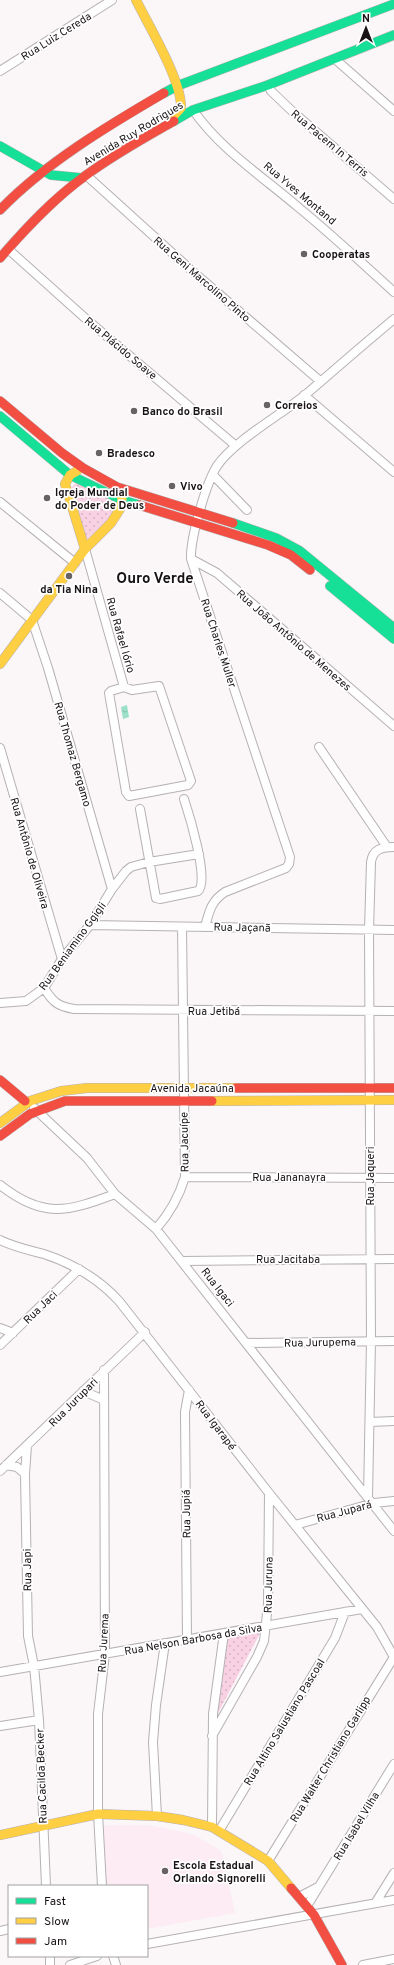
<svg xmlns="http://www.w3.org/2000/svg" width="394" height="1965" font-family="Overpass,sans-serif">
<style>
.built{fill:#fdecf3}
.park{fill:url(#park-dots)}
.water{fill:url(#water-ripples)}
.lines{fill:none;stroke-linecap:round;stroke-linejoin:round}
.street-casing{stroke:#b6b1b3;stroke-width:10}
.fast-casing{stroke:#b6b1b3;stroke-width:10}
.slow-casing{stroke:#b6b1b3;stroke-width:10}
.jam-casing{stroke:#b6b1b3;stroke-width:10}
.street{stroke:#fefefe;stroke-width:8}
.fast{stroke:#16e098;stroke-width:9}
.slow{stroke:#ffcf43;stroke-width:9}
.jam{stroke:#f24e42;stroke-width:9}
.poi-dot{fill:#686264;stroke:#fff;stroke-width:1.5}
.labels{text-anchor:middle;stroke-width:3.5;stroke-linejoin:round;paint-order:stroke}
.street-label{font-size:11px;fill:#191315;stroke:#fff}
.poi-label{font-size:11px;font-weight:bold;fill:#191315;stroke:#fff;text-anchor:start}
.district-label{font-size:15px;font-weight:bold;fill:#191315;stroke:#fff}
</style>
<defs>
<pattern id="park-dots" width="8" height="8" patternUnits="userSpaceOnUse"><rect width="8" height="8" fill="#f8d1e3"/><path d="M2 2h.1M6 6h.1" fill="none" stroke="#d4b3c2" stroke-width="1.8" stroke-linecap="round"/></pattern>
<pattern id="water-ripples" width="26" height="14" patternUnits="userSpaceOnUse"><rect width="26" height="14" fill="#9ce0c9"/><path d="M2 4q2-2 4 0t4 0M15 11q2-2 4 0t4 0" fill="none" stroke="#86bfac"/></pattern>
</defs>
<rect width="100%" height="100%" fill="#fbf6f8"/>
<path class="built" d="M 112,1825 L 147,1825 L 179,1831 L 194,1835 L 220,1850 L 223,1856 L 235,1913 L 147,1929 L 147,1886 L 104,1886 L 101,1826 Z"/>
<path class="park" d="M 76,483 L 118,501 L 114,514 L 85,541 L 71,488 Z
M 260,1633 L 217,1715 L 227,1637 Z"/>
<path class="water" d="M 127,705 L 129,717 L 123,719 L 121,707 Z"/>
<g class="lines">
<defs>
<path id="street" d="M 335,59 L 394,111
M 0,71 L 112,0
M 268,85 L 271,91 L 293,112 L 394,199
M 193,110 C 220,149 263,177 298,207 C 331,234 362,263 394,292
M 86,175 L 191,270 L 320,381
M 8,249 L 85,318 L 236,446
M 304,395 L 394,472
M 213,475 L 247,510
M 0,502 L 75,563
M 85,549 L 124,687
M 191,559 L 217,573 L 394,726
M 0,593 L 32,620 L 48,668 L 112,889
M 159,686 L 191,781 L 188,785 L 129,796 L 126,792 L 109,693 L 111,691 L 124,687 L 132,690 Z
M 319,747 L 387,847
M 0,748 L 62,959
M 140,809 L 156,898 L 160,899 L 198,891 C 210,882 189,814 184,799
M 90,925 L 394,930
M 205,927 C 209,912 211,901 225,892 L 286,868 L 289,864 L 290,857 L 191,559 C 190,539 206,483 217,466 C 233,442 280,415 304,396 C 334,370 364,344 394,319
M 44,988 C 53,1002 57,1006 74,1009 L 394,1011
M 0,1003 L 26,1001 L 44,988 L 62,959 L 90,925 L 112,889 L 126,871 L 131,867 L 149,862 L 199,854
M 34,1108 L 87,1158 L 115,1194 L 156,1229 L 394,1531
M 185,1177 L 394,1178
M 0,1185 C 43,1219 67,1212 115,1194
M 156,1229 C 170,1213 179,1197 185,1177 L 182,927
M 0,1240 C 14,1247 29,1250 44,1254 C 74,1264 98,1278 119,1301 L 269,1493 L 377,1627 L 394,1657
M 182,1261 L 394,1259
M 0,1328 L 13,1333
M 246,1343 L 394,1341
M 0,1345 L 79,1269
M 83,1391 L 104,1400
M 370,1422 L 394,1421
M 27,1446 L 25,1474 L 28,1636 L 34,1666 L 39,1720 L 46,1886
M 6,1465 L 17,1467 L 25,1474
M 0,1471 L 145,1332
M 368,1497 L 371,1341 L 369,930 L 371,862 C 373,849 382,847 394,847
M 295,1525 L 374,1503 L 394,1501
M 187,1639 L 185,1412 L 189,1390
M 0,1672 L 362,1609
M 0,1726 L 39,1720
M 212,1736 L 257,1657 L 264,1641 L 268,1604 L 269,1493
M 157,1816 L 153,1742 L 156,1705 L 165,1643
M 212,1827 L 213,1714 L 224,1633
M 219,1831 L 335,1638 L 345,1612
M 268,1861 L 394,1657
M 102,1886 L 98,1814 L 98,1714 L 105,1654 L 104,1370
M 299,1897 L 318,1887
M 376,1902 L 394,1873
M 307,1906 L 394,1764
M 0,1931 L 9,1929
M 147,1944 L 394,1900
M 50,1956 L 50,1965
M 113,1956 L 116,1965
M 70,1965 L 97,1956
M 363,1965 L 394,1959"/>
<path id="fast" d="M 164,93 L 177,86 L 394,4
M 174,121 L 193,110 L 268,85 L 394,35
M 0,146 L 51,175 L 82,178
M 0,416 L 70,475 L 122,500 L 139,505
M 233,523 L 276,538 L 300,551 L 394,628
M 330,586 L 394,639"/>
<path id="slow" d="M 136,0 C 149,26 182,81 181,108 L 170,120
M 77,471 L 70,475 L 65,484 L 85,549
M 0,664 L 85,549 L 111,523 L 120,509 L 122,500 L 121,493
M 212,1101 L 394,1100
M 0,1123 L 30,1101 L 61,1091 L 87,1088 L 236,1088
M 0,1835 L 98,1814 L 157,1816 L 183,1820 L 212,1827 L 268,1861 L 291,1888"/>
<path id="jam" d="M 0,210 C 44,164 109,125 164,93
M 0,258 C 26,228 53,199 85,176 C 113,155 144,138 174,121
M 0,401 L 62,453 L 83,468 L 117,487 L 233,523
M 139,505 L 268,545 L 291,555 L 310,570
M 0,1080 L 25,1101
M 236,1088 L 394,1088
M 0,1136 L 30,1114 L 65,1101 L 212,1101
M 291,1888 L 314,1915 L 342,1965"/>
</defs>
<use href="#street" class="street-casing"/>
<use href="#fast" class="fast-casing"/>
<use href="#slow" class="slow-casing"/>
<use href="#jam" class="jam-casing"/>
<use href="#street" class="street"/>
<use href="#fast" class="fast"/>
<use href="#slow" class="slow"/>
<use href="#jam" class="jam"/>
</g>
<g class="poi-dot">
<circle cx="304" cy="254" r="4"/>
<circle cx="267" cy="405" r="4"/>
<circle cx="134" cy="411" r="4"/>
<circle cx="99" cy="453" r="4"/>
<circle cx="172" cy="486" r="4"/>
<circle cx="47" cy="498" r="4"/>
<circle cx="69" cy="576" r="4"/>
<circle cx="165" cy="1871" r="4"/>
</g>
<g class="labels">
<g class="street-label">
<text transform="translate(56 36) rotate(-32)" y="4">Rua Luiz Cereda</text>
<text transform="translate(133 133) rotate(-31)" y="4">Avenida Ruy Rodrigues</text>
<text transform="translate(330 143) rotate(40)" y="4">Rua Pacem In Terris</text>
<text transform="translate(300 193) rotate(40)" y="4">Rua Yves Montand</text>
<text transform="translate(202 279) rotate(41)" y="4">Rua Geni Marcolino Pinto</text>
<text transform="translate(121 348) rotate(40)" y="4">Rua Plácido Soave</text>
<text transform="translate(121 635) rotate(74)" y="4">Rua Rafael Iório</text>
<text transform="translate(294 640) rotate(41)" y="4">Rua João Antônio de Menezes</text>
<text transform="translate(219 643) rotate(72)" y="4">Rua Charles Muller</text>
<text transform="translate(73 754) rotate(74)" y="4">Rua Thomaz Bergamo</text>
<text transform="translate(30 853) rotate(74)" y="4">Rua Antônio de Oliveira</text>
<text transform="translate(242 927) rotate(1)" y="4">Rua Jaçanã</text>
<text transform="translate(72 946) rotate(-54)" y="4">Rua Beniamino Ggigli</text>
<text x="214" y="1015">Rua Jetibá</text>
<text x="192" y="1092">Avenida Jacaúna</text>
<text transform="translate(184 1142) rotate(-91)" y="4">Rua Jacuípe</text>
<text transform="translate(370 1176) rotate(-90)" y="4">Rua Jaqueri</text>
<text x="289" y="1181">Rua Jananayra</text>
<text x="288" y="1263">Rua Jacitaba</text>
<text transform="translate(218 1287) rotate(52)" y="4">Rua Igaci</text>
<text transform="translate(40 1307) rotate(-44)" y="4">Rua Jaci</text>
<text transform="translate(320 1342) rotate(-1)" y="4">Rua Jurupema</text>
<text transform="translate(73 1402) rotate(-45)" y="4">Rua Jurupari</text>
<text transform="translate(216 1425) rotate(53)" y="4">Rua Igarapé</text>
<text transform="translate(344 1511) rotate(-15)" y="4">Rua Jupará</text>
<text transform="translate(186 1514) rotate(-91)" y="4">Rua Jupiá</text>
<text transform="translate(27 1570) rotate(-91)" y="4">Rua Japi</text>
<text transform="translate(268 1585) rotate(-89)" y="4">Rua Juruna</text>
<text transform="translate(193 1639) rotate(-10)" y="4">Rua Nelson Barbosa da Silva</text>
<text transform="translate(103 1643) rotate(-87)" y="4">Rua Jurema</text>
<text transform="translate(284 1722) rotate(-59)" y="4">Rua Altino Salustiano Pascoal</text>
<text transform="translate(330 1759) rotate(-59)" y="4">Rua Walter Christiano Garlipp</text>
<text transform="translate(41 1776) rotate(-92)" y="4">Rua Cacilda Becker</text>
<text transform="translate(356 1826) rotate(-59)" y="4">Rua Isabel Vilha</text>
</g>
<g class="poi-label">
<text x="312" y="258">Cooperatas</text>
<text x="275" y="409">Correios</text>
<text x="142" y="415">Banco do Brasil</text>
<text x="107" y="457">Bradesco</text>
<text x="180" y="490">Vivo</text>
<text x="55" y="496">Igreja Mundial<tspan x="55" dy="13">do Poder de Deus</tspan></text>
<text x="69" y="593" text-anchor="middle">da Tia Nina</text>
<text x="173" y="1869">Escola Estadual<tspan x="173" dy="13">Orlando Signorelli</tspan></text>
</g>
<g class="district-label">
<text x="155" y="583">Ouro Verde</text>
</g>
</g>
<rect x="8" y="1885" width="140" height="72" fill="#ffffff" stroke="#a3a1a1"/>
<rect x="16" y="1898" width="20" height="6" fill="#16e098" stroke="#a3a1a1"/>
<text x="44" y="1905" font-size="12" fill="#191315">Fast</text>
<rect x="16" y="1918" width="20" height="6" fill="#ffcf43" stroke="#a3a1a1"/>
<text x="44" y="1925" font-size="12" fill="#191315">Slow</text>
<rect x="16" y="1938" width="20" height="6" fill="#f24e42" stroke="#a3a1a1"/>
<text x="44" y="1945" font-size="12" fill="#191315">Jam</text>
<g transform="translate(366 28)" stroke="#ffffff" stroke-width="3" paint-order="stroke">
<path d="M0-3L7 15L0 10L-7 15Z" fill="#191315"/>
<text y="-6" font-size="11" font-weight="bold" text-anchor="middle" fill="#191315">N</text>
</g>
</svg>
